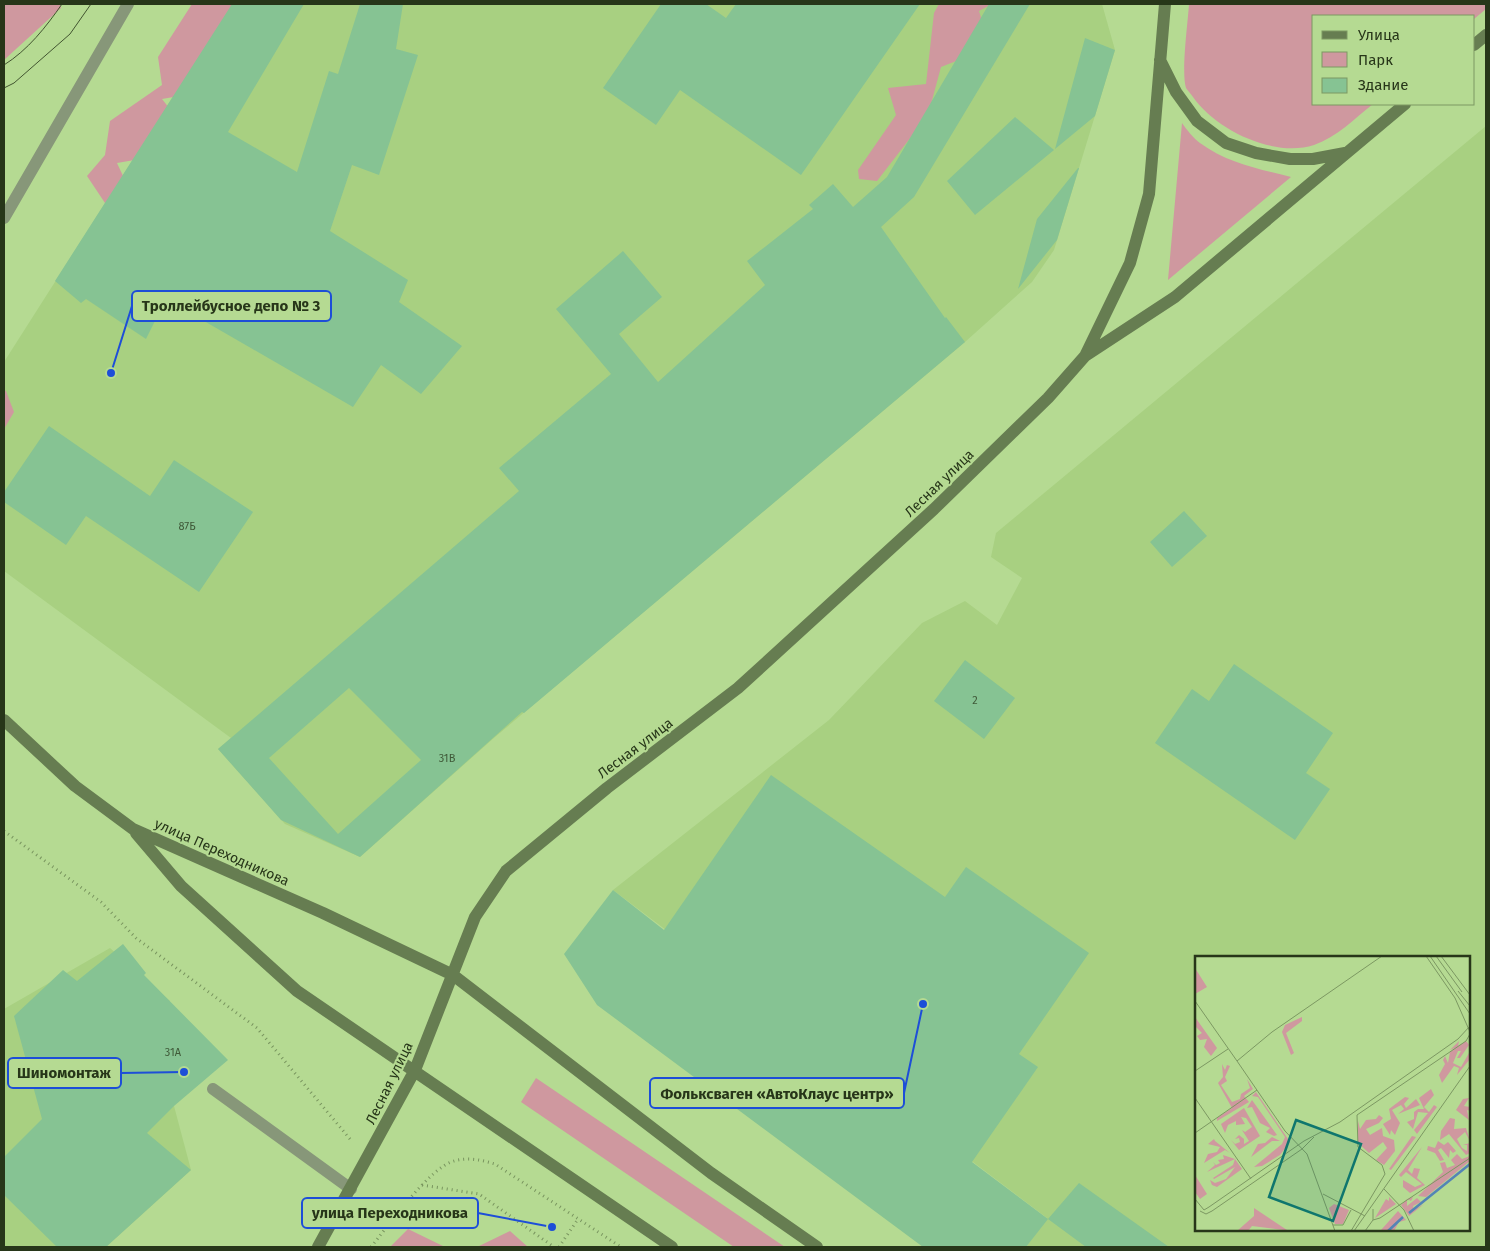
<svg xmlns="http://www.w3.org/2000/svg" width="1490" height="1251" font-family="'Fira Sans',sans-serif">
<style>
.built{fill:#a8d081;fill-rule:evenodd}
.green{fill:#cf989f}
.building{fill:#86c393;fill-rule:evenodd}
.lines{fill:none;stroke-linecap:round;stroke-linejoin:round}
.path{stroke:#78945e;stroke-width:3;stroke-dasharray:1 4;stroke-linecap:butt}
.service{stroke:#879779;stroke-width:12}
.secondary{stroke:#667d51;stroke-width:12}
.tram{stroke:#425530;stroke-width:1}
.labels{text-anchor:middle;stroke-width:4;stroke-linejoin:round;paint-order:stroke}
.number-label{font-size:11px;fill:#3f5938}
.street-label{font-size:14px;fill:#273619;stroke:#b5da92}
.inset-river{fill:none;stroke:#5484b6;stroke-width:2.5}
.inset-road{fill:none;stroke:#7c9862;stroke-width:1}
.view{fill:#0f766e;fill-opacity:0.15;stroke:#0f766e;stroke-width:2.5}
.inset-edge{fill:none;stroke:#273619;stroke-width:2.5}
.leader{fill:none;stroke:#1d4ed8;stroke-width:2}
.callout-dot{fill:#1d4ed8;stroke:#b5da92;stroke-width:2}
.callout{fill:#b5da92;stroke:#1d4ed8;stroke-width:2}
.callout-label{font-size:15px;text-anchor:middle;font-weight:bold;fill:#273619}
</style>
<rect width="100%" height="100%" fill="#b5da92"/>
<path class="built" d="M 232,4 L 1102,4 L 1115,50 L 1054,250 L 1032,282 L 965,342 L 495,737 L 360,857 L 285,824 L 218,749 L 231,738 L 4,571 L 4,362 Z
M 1486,126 L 1486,1247 L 1026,1247 L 1047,1218 L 613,890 L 829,720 L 922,623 L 965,601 L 997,625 L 1022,578 L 991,557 L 996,533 ZM 1196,957 L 1469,957 L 1469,1230 L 1196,1230 Z
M 110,948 L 170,1001 L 120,1043 L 174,1106 L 191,1170 L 106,1247 L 4,1247 L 4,1009 Z"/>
<path class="green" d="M 4,4 L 60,4 L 61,8 L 4,60 Z
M 192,4 L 242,4 L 249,17 L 202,92 L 162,99 L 177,118 L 146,158 L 117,163 L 130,191 L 109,209 L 87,176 L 105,155 L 110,121 L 162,85 L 158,57 Z
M 939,4 L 992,4 L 979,11 L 985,31 L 974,54 L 941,67 L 928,115 L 877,181 L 859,179 L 858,170 L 896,115 L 888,88 L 926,84 L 934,13 Z
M 1189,4 L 1486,4 L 1486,9 L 1474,19 L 1474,16 L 1314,16 L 1314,104 L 1373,104 C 1354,119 1337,137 1314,145 C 1274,158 1216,130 1193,97 C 1191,94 1188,91 1186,88 C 1181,72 1188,22 1189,4 Z
M 1182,123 C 1187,130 1193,138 1200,143 C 1227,163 1259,169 1291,177 L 1168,280 Z
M 4,390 L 6,391 L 14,412 L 4,429 Z
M 536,1078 L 785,1247 L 734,1247 L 521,1102 Z
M 408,1229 L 445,1247 L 390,1247 Z
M 510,1231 L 528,1247 L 477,1247 Z"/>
<path class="building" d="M 232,4 L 304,4 L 228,132 L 297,172 L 329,71 L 338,74 L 360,4 L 403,4 L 396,49 L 418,55 L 379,175 L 352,165 L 330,231 L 408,280 L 399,302 L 462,346 L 421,394 L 381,365 L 353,407 L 166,299 L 146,339 L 86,299 L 81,303 L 55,281 Z
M 661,4 L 706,4 L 726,18 L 736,4 L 920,4 L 801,175 L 680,90 L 656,125 L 603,88 Z
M 989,4 L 1030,4 L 914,197 L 881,227 L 945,318 L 946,317 L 965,342 L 524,713 L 522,712 L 360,857 L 281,820 L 218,749 L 519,491 L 499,468 L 611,374 L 556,309 L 623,251 L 662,297 L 619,334 L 658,382 L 765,285 L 747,261 L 813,209 L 809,205 L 833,184 L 853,207 L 887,177 ZM 349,688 L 421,760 L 338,834 L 269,758 Z
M 1085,38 L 1115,50 L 1095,116 L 1055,149 Z
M 1015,117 L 1054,150 L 975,215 L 947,181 Z
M 1078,168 L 1079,168 L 1057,240 L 1018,289 L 1037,219 Z
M 49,426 L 150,496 L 174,460 L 253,512 L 199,592 L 86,516 L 66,545 L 4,502 L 4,492 Z
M 1184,511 L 1207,536 L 1172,567 L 1150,542 Z
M 965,660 L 1015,698 L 984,739 L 934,701 Z
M 1234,664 L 1333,733 L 1306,773 L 1330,789 L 1295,840 L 1155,743 L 1192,689 L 1209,701 Z
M 771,775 L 945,897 L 966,867 L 1089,953 L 1019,1054 L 1038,1067 L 972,1162 L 1048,1219 L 1026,1247 L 923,1247 L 597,1005 L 564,954 L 613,890 L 664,930 Z
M 123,944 L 146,973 L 144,975 L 228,1060 L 174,1106 L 147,1133 L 191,1170 L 106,1247 L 57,1247 L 5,1196 L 4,1157 L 42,1119 L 14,1016 L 63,970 L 77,981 Z
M 1079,1183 L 1169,1247 L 1086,1247 L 1048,1219 Z"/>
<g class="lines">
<path class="path" d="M 4,831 L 101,902 L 136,938 L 257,1028 L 350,1139
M 422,1185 L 479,1194 L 554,1247
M 371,1247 C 388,1226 430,1167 454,1161 C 468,1157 482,1160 495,1164 L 621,1247
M 559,1247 L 578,1219"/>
<path class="service" d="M 4,218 L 128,4
M 213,1089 L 351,1189"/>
<path class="secondary" d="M 1474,45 L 1486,35
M 1160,60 L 1176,92 L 1197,121 L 1226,143 L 1256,153 L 1290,159 L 1313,159 L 1345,153
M 1085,356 L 1130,263 L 1149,194 L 1165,4
M 4,720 L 75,786 L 133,829 L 323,913 L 453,975 L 711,1173 L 817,1247
M 136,833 L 181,886 L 297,991 L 672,1247
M 318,1247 L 415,1070 L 475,917 L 506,871 L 607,788 L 738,688 L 934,509 L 1048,398 L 1085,356 L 1175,297 L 1405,104"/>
<path class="tram" d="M 4,65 C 28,50 46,27 62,4
M 4,88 L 14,83 L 70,34 L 91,4"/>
</g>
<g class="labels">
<g class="number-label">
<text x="187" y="530">87Б</text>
<text x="975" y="704">2</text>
<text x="447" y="762">31В</text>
<text x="173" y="1056">31А</text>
</g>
<g class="street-label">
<text transform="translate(939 483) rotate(-44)" y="5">Лесная улица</text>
<text transform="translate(635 748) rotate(-37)" y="5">Лесная улица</text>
<text transform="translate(222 852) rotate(24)" y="5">улица Переходникова</text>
<text transform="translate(389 1083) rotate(-64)" y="5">Лесная улица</text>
</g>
</g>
<g transform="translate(1195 956)">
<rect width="275" height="275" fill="#b5da92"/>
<path d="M 0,12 L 12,31 L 0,38 ZM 0,61 L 22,92 L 16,100 L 9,91 L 12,83 L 5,84 L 2,80 L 7,77 L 0,70 ZM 107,61 L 107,65 L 91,77 L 99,97 L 96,99 L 87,76 L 90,69 ZM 264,85 L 263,90 L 271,85 L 274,89 L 265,102 L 262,102 L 266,95 L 263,95 L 258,107 L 266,111 L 274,97 L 275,103 L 262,119 L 264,112 L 259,110 L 247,127 L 244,119 L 250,108 L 248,104 L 250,100 L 253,107 L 255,96 L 260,92 L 255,94 ZM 27,108 L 30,114 L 32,109 L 35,110 L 30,121 L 32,125 L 26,129 L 37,146 L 45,143 L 46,138 L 55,132 L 52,123 L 58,133 L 49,140 L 54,146 L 22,165 L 22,162 L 37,152 L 23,127 L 28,121 ZM 236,133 L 239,139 L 229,151 L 234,156 L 239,149 L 242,151 L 222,178 L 219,174 L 233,157 L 223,156 L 218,173 L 212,166 L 219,163 L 219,156 L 223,153 L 229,153 L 224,142 ZM 61,136 L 95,186 L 85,199 L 67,210 L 59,211 L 87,188 L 90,181 L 63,141 L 57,140 ZM 210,141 L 214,142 L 209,148 L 211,152 L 221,143 L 225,149 L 203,158 L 209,153 L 206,149 L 197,154 L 205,167 L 200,179 L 196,174 L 195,179 L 188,168 L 196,163 L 194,153 ZM 274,142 L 269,150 L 275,151 L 275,155 L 272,154 L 274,164 L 261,154 L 268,143 ZM 57,144 L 82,179 L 79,180 L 71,176 L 75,172 L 65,167 L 57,151 L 52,152 ZM 49,152 L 65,180 L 44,194 L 36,184 L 40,188 L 45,186 L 44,182 L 40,183 L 44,179 L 49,183 L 49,188 L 54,185 L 47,174 L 50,176 L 57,171 L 51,162 L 46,161 L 50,168 L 41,169 L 41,165 L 33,169 L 30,177 L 26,168 ZM 184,159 L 188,162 L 184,167 L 171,173 L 175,179 L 187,172 L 188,180 L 199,184 L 200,195 L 189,209 L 181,204 L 192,192 L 188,186 L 174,197 L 163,187 L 163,165 L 165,173 L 171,164 L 181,163 ZM 255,162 L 260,163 L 259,173 L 271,172 L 275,185 L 270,176 L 262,183 L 267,192 L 272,195 L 272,189 L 268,189 L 275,187 L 275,197 L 271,199 L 254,178 L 245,184 L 246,175 ZM 16,177 L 20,185 L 35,197 L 30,194 L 9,207 L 13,198 L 22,196 L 25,191 L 13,188 L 19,183 ZM 217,180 L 221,181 L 196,214 L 194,213 ZM 77,181 L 85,185 L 77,185 L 56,201 L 63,188 L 70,187 ZM 243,185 L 249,189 L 253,186 L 261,195 L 258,197 L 255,194 L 254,202 L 246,192 L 243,194 L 249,204 L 245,205 L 240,197 L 232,194 L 233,190 L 240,192 ZM 227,191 L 213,214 L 217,218 L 219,212 L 225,213 L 222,222 L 230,229 L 215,237 L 208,231 L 208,224 L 220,231 L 227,228 L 211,216 L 206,221 L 204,219 ZM 262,198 L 267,203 L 275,200 L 275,205 L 231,241 L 223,240 L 248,216 L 245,207 L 250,206 L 252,212 L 260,209 L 256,204 ZM 28,199 L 40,203 L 12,216 L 20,209 L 18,206 L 21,209 L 25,207 L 23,204 L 29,203 ZM 40,203 L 47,213 L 22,231 L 17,229 L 15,224 L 20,227 L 31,223 L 40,211 L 19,223 L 15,219 L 18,222 L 38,209 ZM 0,219 L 12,238 L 5,243 L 0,236 ZM 194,241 L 201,248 L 180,262 L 191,243 L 194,245 ZM 218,241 L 216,245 L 212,243 L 212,250 L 222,242 L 226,246 L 218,250 L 219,254 L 229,248 L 214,260 L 206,249 L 212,243 ZM 139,248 L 154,254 L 148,268 L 140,268 L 134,252 ZM 59,252 L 92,274 L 96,275 L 57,270 L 53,275 L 42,275 L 59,260 ZM 203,255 L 211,264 L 204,266 L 199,275 L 186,274 Z" fill="#cf989f"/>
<path class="inset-river" d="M 214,257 L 275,208M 193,275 L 208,261"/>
<path class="inset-road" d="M 231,0 L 260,42 L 275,76M 235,0 L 275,58M 241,0 L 267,36M 246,0 L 275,39M 263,35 L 275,50M 0,45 L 42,105M 0,115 L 33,93M 0,142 L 56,223M 0,177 L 62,134M 189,233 L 209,254 L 219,275M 128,238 L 170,260M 0,243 L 9,254 L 14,251 L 109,185 L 145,166 L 263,83 L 275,70M 5,255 L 11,258 L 17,255 L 107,193 L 119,181M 178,264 L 185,262 L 275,202M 138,269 L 148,269 L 156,254M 140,275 L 112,198 L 90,175 L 42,105 L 77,76 L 187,0M 156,275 L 190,218 L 187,209 L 163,191 L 162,159 L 271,85 L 275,78M 159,275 L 275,110M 170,275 L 178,264 L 178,253"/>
<path class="view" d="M 101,164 L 166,188 L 138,265 L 74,241 Z"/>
<rect width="275" height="275" class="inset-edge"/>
</g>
<path class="leader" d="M111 373L132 306M184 1072L121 1073M923 1004L904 1093M552 1227L478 1213"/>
<g class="callout-dot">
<circle cx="111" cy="373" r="5"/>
<circle cx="184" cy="1072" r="5"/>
<circle cx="923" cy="1004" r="5"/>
<circle cx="552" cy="1227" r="5"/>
</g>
<g class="callout">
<rect x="132" y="291" width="199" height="30" rx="5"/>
<rect x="8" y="1058" width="113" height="30" rx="5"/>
<rect x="650" y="1078" width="254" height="30" rx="5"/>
<rect x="302" y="1198" width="176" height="30" rx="5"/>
</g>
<g class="callout-label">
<text x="231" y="311">Троллейбусное депо № 3</text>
<text x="64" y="1078">Шиномонтаж</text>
<text x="777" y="1099">Фольксваген «АвтоКлаус центр»</text>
<text x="390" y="1218">улица Переходникова</text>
</g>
<rect width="1490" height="1251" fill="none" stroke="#273619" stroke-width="10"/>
<rect x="1312" y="15" width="162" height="90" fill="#b5da92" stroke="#7c9862"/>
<rect x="1322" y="31" width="25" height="8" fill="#667d51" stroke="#7c9862"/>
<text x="1358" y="40" font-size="15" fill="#273619">Улица</text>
<rect x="1322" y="52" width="25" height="15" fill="#cf989f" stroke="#7c9862"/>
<text x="1358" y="65" font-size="15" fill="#273619">Парк</text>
<rect x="1322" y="78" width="25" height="15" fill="#86c393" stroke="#7c9862"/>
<text x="1358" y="90" font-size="15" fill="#273619">Здание</text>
</svg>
